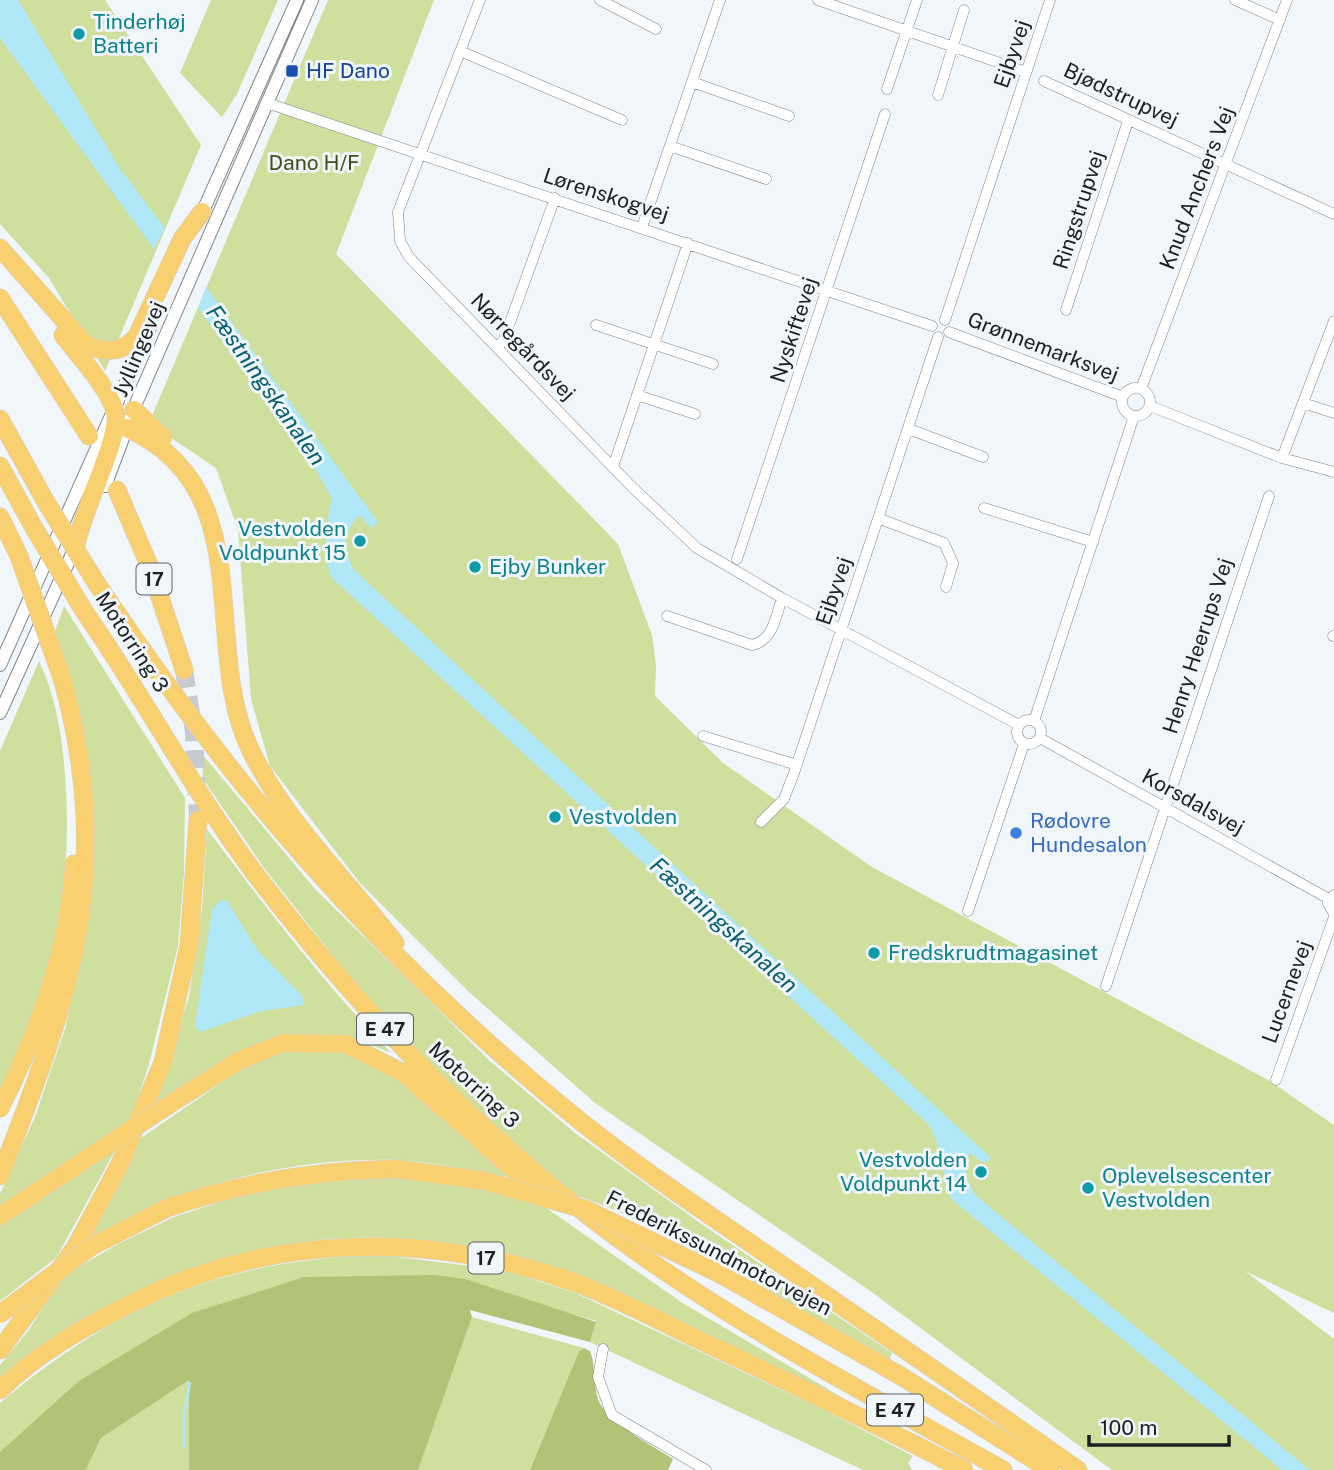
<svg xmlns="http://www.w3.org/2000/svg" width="1334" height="1470" font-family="'Public Sans',sans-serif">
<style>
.green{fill:#cedf9e}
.forest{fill:#b1c376}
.water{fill:#b0e8fa}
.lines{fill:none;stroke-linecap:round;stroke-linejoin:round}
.stream{stroke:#b0e8fa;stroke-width:2.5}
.motorway-tunnel{stroke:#c7cbcf;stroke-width:18;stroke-dasharray:18 9;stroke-linecap:butt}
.minor-casing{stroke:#808489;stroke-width:11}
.tertiary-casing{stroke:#808489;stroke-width:14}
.motorway-casing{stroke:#d2d2d3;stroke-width:19}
.minor{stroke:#fff;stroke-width:10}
.tertiary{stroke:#fff;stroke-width:12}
.motorway{stroke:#f8d06f;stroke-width:18}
.motorway-bridge-casing{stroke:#d2d2d3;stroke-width:19;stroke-linecap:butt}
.motorway-bridge{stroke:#f8d06f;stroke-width:18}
.culture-dot{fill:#0f9aa8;stroke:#f1f6fb;stroke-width:2.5}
.transit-dot{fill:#1a4fb4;stroke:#f1f6fb;stroke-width:2.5}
.shop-dot{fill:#3f7fe0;stroke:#f1f6fb;stroke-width:2.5}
.labels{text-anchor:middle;stroke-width:6;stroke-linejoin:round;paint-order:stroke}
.shield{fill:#f1f6fb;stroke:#5d6062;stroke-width:2}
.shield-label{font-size:19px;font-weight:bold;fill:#1d1f21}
.culture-label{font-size:21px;fill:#0d838f;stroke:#f1f6fb;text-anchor:start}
.street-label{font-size:21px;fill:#1d1f21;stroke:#f1f6fb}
.transit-label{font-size:21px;fill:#164399;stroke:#f1f6fb;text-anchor:start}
.park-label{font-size:21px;fill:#444f17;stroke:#f1f6fb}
.shop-label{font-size:21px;fill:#366cbe;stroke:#f1f6fb;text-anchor:start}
.water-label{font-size:23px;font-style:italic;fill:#076073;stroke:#f1f6fb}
</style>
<rect width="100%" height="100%" fill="#f1f6fb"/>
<path class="green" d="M 0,0 L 105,0 L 201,145 L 105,371 L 49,278 L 0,224 Z
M 211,0 L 278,0 L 237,94 L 222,117 L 180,73 Z
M 328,0 L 434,0 L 336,254 L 618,544 L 652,635 L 656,665 L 655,696 L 723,763 L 872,867 L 1268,1080 L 1334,1125 L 1334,1313 L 1245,1271 L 1334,1339 L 1334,1470 L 1112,1470 L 869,1290 L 595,1103 L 469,992 L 360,883 L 270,766 L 251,699 L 238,530 L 216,468 L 149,423 Z
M 64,606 L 185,798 L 184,873 L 178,946 L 149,1064 L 129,1124 L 0,1207 L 0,1194 L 35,1117 L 65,1029 L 90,912 L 92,797 L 75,705 L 55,631 Z
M 39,661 C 56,697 62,735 65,775 C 74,887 51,990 0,1091 L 0,751 Z
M 202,754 L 315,889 L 490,1061 L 575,1133 L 703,1225 L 892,1353 L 890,1359 L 683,1244 L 615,1210 L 570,1193 L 513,1144 L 448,1082 L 353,981 L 264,868 L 203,779 Z
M 207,829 C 265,907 324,983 391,1053 L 351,1037 L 318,1034 L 280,1036 L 153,1108 L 189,997 L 202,909 Z
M 286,1049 L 349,1051 L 397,1077 L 509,1177 C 473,1171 435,1162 398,1160 C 318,1157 231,1174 157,1204 C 133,1214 109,1229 86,1242 L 135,1142 L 243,1068 Z
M 116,1149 L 56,1258 L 0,1301 L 0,1224 Z
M 397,1176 L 490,1191 L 545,1207 L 681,1302 L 853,1404 L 496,1253 L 429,1240 L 372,1237 L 325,1239 L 218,1260 L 149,1286 L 85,1317 L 0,1383 L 0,1365 L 28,1331 L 63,1276 L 118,1244 L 174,1217 L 250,1192 L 306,1180 Z
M 382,1255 L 503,1270 L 575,1293 L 822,1409 L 913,1456 L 908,1463 L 912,1470 L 863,1470 L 590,1342 L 596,1321 L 435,1275 L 0,1452 L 0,1403 C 119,1303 226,1259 382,1255 Z
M 472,1317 L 584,1348 L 579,1351 L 530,1470 L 418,1470 Z
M 189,1380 L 189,1470 L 86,1470 L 101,1438 Z"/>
<path class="forest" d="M 435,1275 L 465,1279 L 596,1322 L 590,1342 L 470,1310 L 472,1317 L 418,1470 L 189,1470 L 189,1380 L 101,1438 L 86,1470 L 0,1470 L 0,1452 L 79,1381 L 192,1313 L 304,1277 Z
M 584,1348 L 590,1351 C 596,1367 593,1383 598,1399 C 605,1421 653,1446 673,1459 L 668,1470 L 530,1470 L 579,1351 Z"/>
<path class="water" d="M 0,0 L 18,0 L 120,169 L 165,228 L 154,249 L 0,38 Z
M 206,287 L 378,522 L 371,528 L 359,515 C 342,534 343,548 354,570 L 991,1158 L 984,1163 L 970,1153 C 962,1168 967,1180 975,1195 L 1310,1470 L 1282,1470 L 951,1199 C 942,1174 943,1146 928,1124 L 331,577 C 322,549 326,527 332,498 L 318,473 L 198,308 Z
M 221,900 L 227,901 L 258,951 L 303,997 L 304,1005 L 261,1011 L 200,1032 L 195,1026 L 212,909 Z"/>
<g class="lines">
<path class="stream" d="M 184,1447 L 184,1414 L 190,1383"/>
<path class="motorway-tunnel" d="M 184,670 L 194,732 L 198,820"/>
<defs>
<path id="minor" d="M 480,0 L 398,212 L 400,241 L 409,257 L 632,487 L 697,548 L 782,598 L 1019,725
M 600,0 L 656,29
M 818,0 L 1026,72
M 1235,0 L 1280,20
M 460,51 L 622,120
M 1044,81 L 1334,214
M 692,82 L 789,116
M 887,89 L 917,0
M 938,95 L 964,10
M 267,103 L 932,326
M 670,146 L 766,179
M 642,227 L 720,0
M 1066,310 L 1128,121
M 945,320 L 1050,0
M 596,325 L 713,364
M 949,332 L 1123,397
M 498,347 L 504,339 L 555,198
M1122 402a14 14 0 1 1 28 0a14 14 0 1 1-28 0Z
M 1141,389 L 1287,0
M 637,395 L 695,414
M 1303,403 L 1334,413
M 1150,406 L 1282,458 L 1334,472
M 909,429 L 983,457
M 1282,458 L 1334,321
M 613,467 L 688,243
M 984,508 L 1093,542
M 880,519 L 944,543 L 953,563 L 946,587
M 737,559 L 885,114
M 667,616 L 752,645 C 773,641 776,616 782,598
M 1333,636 L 1334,636
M1017 732a12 12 0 1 1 24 0a12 12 0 1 1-24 0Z
M 1034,721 L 1134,416
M 703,736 L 797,765
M 1040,738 L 1329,899
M 761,822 L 784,799 L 794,773 L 938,337
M 1334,895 L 1328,903 L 1334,914
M 968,911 L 1024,744
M 1106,986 L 1269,496
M 1276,1080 L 1334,917
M 603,1349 L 598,1377 L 612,1415 L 706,1470"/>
<path id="tertiary" d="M 199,220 L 297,0
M 105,486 L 137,401 L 312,0
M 0,665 L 151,326
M 0,713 L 77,543"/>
<path id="motorway" d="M 0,248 L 86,345 C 105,353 123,353 137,336 L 182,239 L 202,212
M 0,298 L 89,436
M 63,335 C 80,358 106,384 115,411 C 122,436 81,512 76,546
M 134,410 L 163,437
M 0,419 L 47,504
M 127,428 C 263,489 199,646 251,751 C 287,824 346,879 395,943
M 0,466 L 34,528
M 117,490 L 151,570 L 184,670
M 0,517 L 19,556
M 97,584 C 231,785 372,949 558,1103 C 625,1159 698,1207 769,1256 C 872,1327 976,1398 1078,1470
M 84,611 C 144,697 193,791 256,875 C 366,1019 495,1152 644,1257 C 758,1337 882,1402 1003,1470
M 170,1104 L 238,1061 L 282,1043 L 346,1044 L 403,1073 L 547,1199
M 0,1108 C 38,1033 70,948 74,864
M 0,1176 C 70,997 115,875 63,681
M 167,1208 C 243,1182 319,1170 398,1169
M 0,1216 L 68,1171
M 720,1274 L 901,1376 L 1050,1470
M 0,1350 L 75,1248 L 119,1166 L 163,1062 L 189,945 L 198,820
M 0,1390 C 37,1353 86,1326 132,1303 C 270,1233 428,1231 573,1282 C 621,1299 666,1325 712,1346 C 797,1386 881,1426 964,1470"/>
</defs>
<use href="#minor" class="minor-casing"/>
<use href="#tertiary" class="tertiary-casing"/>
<use href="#motorway" class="motorway-casing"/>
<use href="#minor" class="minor"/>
<use href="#tertiary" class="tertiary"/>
<use href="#motorway" class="motorway"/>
<defs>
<path id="motorway-bridge" d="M 47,504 L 97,584
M 34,528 L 84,611
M 19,556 L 63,681
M 398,1169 L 485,1181 L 587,1210 L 720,1274
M 68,1171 L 170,1104
M 0,1314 L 92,1246 L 167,1208"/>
</defs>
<use href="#motorway-bridge" class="motorway-bridge-casing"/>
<use href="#motorway-bridge" class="motorway-bridge"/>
</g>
<g class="culture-dot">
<circle cx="79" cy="34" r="7"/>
<circle cx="360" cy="541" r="7"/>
<circle cx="475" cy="567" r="7"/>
<circle cx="555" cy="817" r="7"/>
<circle cx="874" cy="953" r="7"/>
<circle cx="981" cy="1172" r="7"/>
<circle cx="1088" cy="1188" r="7"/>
</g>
<rect class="transit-dot" x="285" y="64" width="14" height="14" rx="3.5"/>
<circle class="shop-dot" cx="1016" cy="833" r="7"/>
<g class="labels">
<g class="shield">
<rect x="136.5" y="563.5" width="35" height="31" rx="5"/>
<rect x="357" y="1013.5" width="56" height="31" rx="5"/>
<rect x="468.5" y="1242.5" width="35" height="31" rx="5"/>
<rect x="867" y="1394.5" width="56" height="31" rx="5"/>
</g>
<g class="shield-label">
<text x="154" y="586">17</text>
<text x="385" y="1036">E 47</text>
<text x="486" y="1265">17</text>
<text x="895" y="1417">E 47</text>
</g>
<g class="culture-label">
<text x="93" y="29">Tinderhøj<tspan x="93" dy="24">Batteri</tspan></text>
<text x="346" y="536" text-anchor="end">Vestvolden<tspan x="346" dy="24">Voldpunkt 15</tspan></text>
<text x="489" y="574">Ejby Bunker</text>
<text x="569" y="824">Vestvolden</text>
<text x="888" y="960">Fredskrudtmagasinet</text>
<text x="967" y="1167" text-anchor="end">Vestvolden<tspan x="967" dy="24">Voldpunkt 14</tspan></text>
<text x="1102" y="1183">Oplevelsescenter<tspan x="1102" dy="24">Vestvolden</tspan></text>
</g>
<g class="street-label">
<text transform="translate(1012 54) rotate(-71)" y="7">Ejbyvej</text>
<text transform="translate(1121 95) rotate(25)" y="7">Bjødstrupvej</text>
<text transform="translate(1197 188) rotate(-69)" y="7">Knud Anchers Vej</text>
<text transform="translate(606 195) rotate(18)" y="7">Lørenskogvej</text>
<text transform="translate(1079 210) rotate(-72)" y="7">Ringstrupvej</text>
<text transform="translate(794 330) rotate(-72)" y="7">Nyskiftevej</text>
<text transform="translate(523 347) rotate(46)" y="7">Nørregårdsvej</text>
<text transform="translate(1043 347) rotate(21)" y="7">Grønnemarksvej</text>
<text transform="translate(139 349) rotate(-67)" y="7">Jyllingevej</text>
<text transform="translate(834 591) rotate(-71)" y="7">Ejbyvej</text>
<text transform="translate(132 642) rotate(57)" y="7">Motorring 3</text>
<text transform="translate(1198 646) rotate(-72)" y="7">Henry Heerups Vej</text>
<text transform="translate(1193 802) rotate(29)" y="7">Korsdalsvej</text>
<text transform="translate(1287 992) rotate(-70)" y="7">Lucernevej</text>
<text transform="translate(474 1085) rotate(43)" y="7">Motorring 3</text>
<text transform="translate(719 1253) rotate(27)" y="7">Frederikssundmotorvejen</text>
</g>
<g class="transit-label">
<text x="306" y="78">HF Dano</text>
</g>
<g class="park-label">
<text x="314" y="170">Dano H/F</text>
</g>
<g class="shop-label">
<text x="1030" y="828">Rødovre<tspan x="1030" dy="24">Hundesalon</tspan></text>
</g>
<g class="water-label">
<text transform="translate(266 385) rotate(55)" y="8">Fæstningskanalen</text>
<text transform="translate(724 925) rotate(42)" y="8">Fæstningskanalen</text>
</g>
</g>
<path d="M1089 1435v10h140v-10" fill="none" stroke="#1d1f21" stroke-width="3.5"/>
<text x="1100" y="1435" font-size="21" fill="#1d1f21" stroke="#f1f6fb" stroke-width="5" paint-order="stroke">100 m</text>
</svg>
